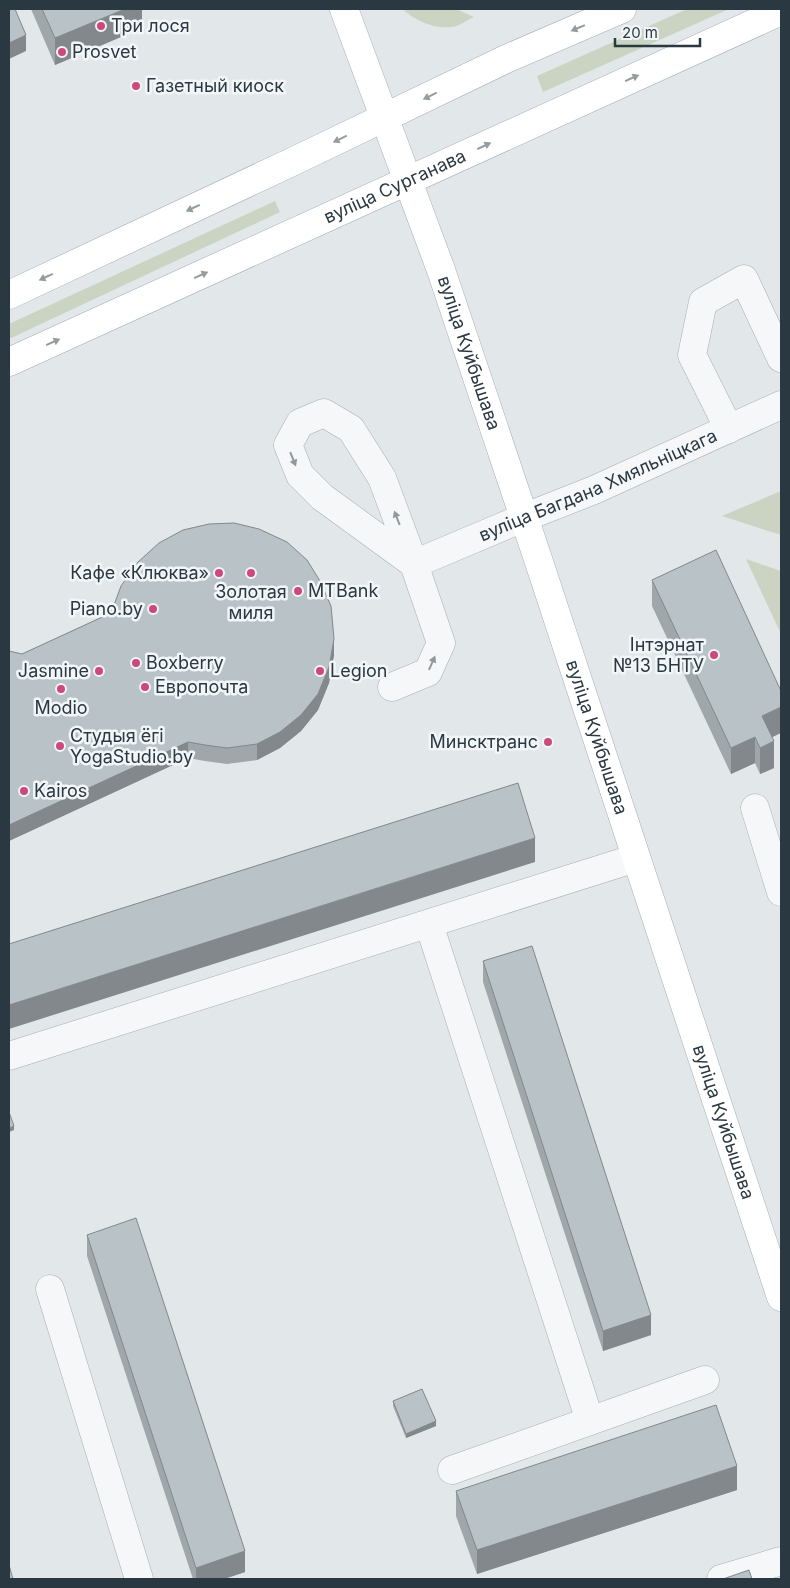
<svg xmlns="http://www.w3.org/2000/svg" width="790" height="1588" font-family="Inter,sans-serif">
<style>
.green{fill:#cbd4c3}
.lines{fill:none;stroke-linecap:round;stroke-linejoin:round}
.minor-casing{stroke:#a7afb4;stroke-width:29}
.major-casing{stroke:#a1aeb6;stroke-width:29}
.minor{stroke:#f5f7f9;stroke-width:28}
.major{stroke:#fff;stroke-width:28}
.wall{fill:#9fa7ab}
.shaded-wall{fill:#82888b}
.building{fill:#b9c2c7;stroke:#82888b}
.oneway{fill:#949ca0}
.oneway2{fill:#90989e}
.poi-dot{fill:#cd497a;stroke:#f2f6f8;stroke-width:2}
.labels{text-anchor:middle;stroke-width:5;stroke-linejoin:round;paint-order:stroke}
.poi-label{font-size:18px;fill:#2a3842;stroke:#f2f6f8;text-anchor:start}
.street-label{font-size:18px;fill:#2a3842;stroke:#f2f6f8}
</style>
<rect width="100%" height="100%" fill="#e2e7ea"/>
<path class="green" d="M 403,9 L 456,9 L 474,17 C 467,20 460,26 451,27 C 434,29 415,21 403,9 Z
M 687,9 L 729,9 L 543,92 L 537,76 Z
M 275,201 L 280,212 L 9,339 L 9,324 Z
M 781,491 L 781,535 L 722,516 Z
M 746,559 L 781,571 L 781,634 Z"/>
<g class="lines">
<defs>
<g id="minor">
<path d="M 729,429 L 692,355 L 703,302 L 744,279 L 781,358"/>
<path id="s1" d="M 414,564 L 523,518 L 594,490 L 781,405"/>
<path d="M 392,687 L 428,672 L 441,643 L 414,564 L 382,478 L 351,429 L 324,413 L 300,423 L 288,445 L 300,475 L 322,497 L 414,564"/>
<path d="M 755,808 L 781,892"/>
<path d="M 429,924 L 590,1421"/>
<path d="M 9,1056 L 636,858"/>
<path d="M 50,1289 L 139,1579"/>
<path d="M 452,1470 L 705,1380"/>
<path d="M 721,1579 L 781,1561"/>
</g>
<g id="major">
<path id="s2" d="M 344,9 L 441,270 L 539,562 L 781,1297"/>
<path d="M 9,295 L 294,161 L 506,59 L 622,9"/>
<path id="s3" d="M 9,362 L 781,11"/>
</g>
</defs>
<use href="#minor" class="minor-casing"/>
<use href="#major" class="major-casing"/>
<use href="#minor" class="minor"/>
<use href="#major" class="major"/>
</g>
<path class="wall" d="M 31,9 L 142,9 L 142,28 L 55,65 Z
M 652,580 L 772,737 L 774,768 L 760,774 L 755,763 L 731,774 L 652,606 Z
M 111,613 L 334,655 L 329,683 L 318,710 L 301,731 L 280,748 L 257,760 L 227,764 L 205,761 L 188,758 L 9,841 L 9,651 L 22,654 Z
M 483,961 L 651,1335 L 603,1351 L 483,982 Z
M 87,1235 L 245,1572 L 224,1579 L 193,1579 L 87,1256 Z
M 393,1401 L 436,1426 L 406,1438 L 393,1406 Z
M 737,1490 L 477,1574 L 456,1516 L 456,1491 Z"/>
<path class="shaded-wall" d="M 125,9 L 142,9 L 142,28 L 55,65 L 55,38 Z
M 26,35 L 26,51 L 9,59 L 9,43 Z
M 334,639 L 334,655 L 329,683 L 318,710 L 301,731 L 280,748 L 257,760 L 257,744 Z
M 781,707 L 781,733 L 762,742 L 762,716 Z
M 755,737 L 755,763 L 731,774 L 731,748 Z
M 774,741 L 774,768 L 760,774 L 760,748 Z
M 188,742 L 188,758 L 9,841 L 9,825 Z
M 535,838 L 535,862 L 9,1029 L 9,1005 Z
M 14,1126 L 14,1130 L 9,1132 L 9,1128 Z
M 651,1315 L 651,1335 L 603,1351 L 603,1331 Z
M 436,1421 L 436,1426 L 406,1438 L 406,1434 Z
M 737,1466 L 737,1490 L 477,1574 L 477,1550 Z
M 245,1551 L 245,1572 L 224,1579 L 196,1579 L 196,1568 Z"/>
<path class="building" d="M 9,9 L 15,9 L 26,35 L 9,43 Z
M 42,9 L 125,9 L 55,38 Z
M 234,523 L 259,529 L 287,542 L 307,560 L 320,581 L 331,606 L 334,639 L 329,667 L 318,694 L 301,715 L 280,732 L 257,744 L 227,748 L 205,745 L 188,742 L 9,825 L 9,651 L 22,654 L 111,613 L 121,586 L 138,562 L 159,543 L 183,530 L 209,524 Z
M 716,550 L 781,691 L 781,707 L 762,716 L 774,741 L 760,748 L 755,737 L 731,748 L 652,580 Z
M 518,783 L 535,838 L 9,1005 L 9,944 Z
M 532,946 L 651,1315 L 603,1331 L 483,961 Z
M 9,1112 L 14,1126 L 9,1128 Z
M 136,1218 L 245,1551 L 196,1568 L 87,1235 Z
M 422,1389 L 436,1421 L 406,1434 L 393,1401 Z
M 716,1405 L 737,1466 L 477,1550 L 456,1491 Z
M 9,1565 L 13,1579 L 9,1579 Z
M 749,1570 L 752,1579 L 723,1579 Z"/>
<defs><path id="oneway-solid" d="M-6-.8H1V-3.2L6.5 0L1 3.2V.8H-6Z" transform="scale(1.25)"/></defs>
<g class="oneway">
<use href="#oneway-solid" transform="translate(578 28) rotate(157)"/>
<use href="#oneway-solid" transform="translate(632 78) rotate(-24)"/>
<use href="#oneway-solid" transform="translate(430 96) rotate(154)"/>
<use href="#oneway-solid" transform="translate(340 139) rotate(154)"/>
<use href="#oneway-solid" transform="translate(484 146) rotate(-25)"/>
<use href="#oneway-solid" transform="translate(193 208) rotate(155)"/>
<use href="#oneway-solid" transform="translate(201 275) rotate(-24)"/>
<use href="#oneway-solid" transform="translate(46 277) rotate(155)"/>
<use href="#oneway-solid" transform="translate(53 342) rotate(-24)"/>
</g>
<g class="oneway2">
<use href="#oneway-solid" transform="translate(293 459) rotate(68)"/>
<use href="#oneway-solid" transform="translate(397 518) rotate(-111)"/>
<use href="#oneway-solid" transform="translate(432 663) rotate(-66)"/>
</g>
<g class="poi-dot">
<circle cx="101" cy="26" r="5"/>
<circle cx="62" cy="52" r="5"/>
<circle cx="136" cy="86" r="5"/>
<circle cx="219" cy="573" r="5"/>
<circle cx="251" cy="573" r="5"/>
<circle cx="298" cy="591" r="5"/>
<circle cx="153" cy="609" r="5"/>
<circle cx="714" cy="655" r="5"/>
<circle cx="136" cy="663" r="5"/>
<circle cx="99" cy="671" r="5"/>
<circle cx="320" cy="671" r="5"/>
<circle cx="145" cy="687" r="5"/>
<circle cx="61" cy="689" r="5"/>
<circle cx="548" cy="742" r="5"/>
<circle cx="60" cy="746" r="5"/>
<circle cx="24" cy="791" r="5"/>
</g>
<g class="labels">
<g class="poi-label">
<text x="111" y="32">Три лося</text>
<text x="72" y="58">Prosvet</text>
<text x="146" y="92">Газетный киоск</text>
<text x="209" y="579" text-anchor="end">Кафе «Клюква»</text>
<text x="308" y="597">MTBank</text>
<text x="251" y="598" text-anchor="middle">Золотая<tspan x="251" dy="21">миля</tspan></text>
<text x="143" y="615" text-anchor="end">Piano.by</text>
<text x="704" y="651" text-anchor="end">Інтэрнат<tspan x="704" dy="21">№13 БНТУ</tspan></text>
<text x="146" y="669">Boxberry</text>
<text x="89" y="677" text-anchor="end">Jasmine</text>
<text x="330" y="677">Legion</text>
<text x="155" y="693">Европочта</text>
<text x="61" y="714" text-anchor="middle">Modio</text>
<text x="70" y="742">Студыя ёгі<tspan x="70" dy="21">YogaStudio.by</tspan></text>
<text x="538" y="748" text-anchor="end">Минсктранс</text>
<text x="34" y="797">Kairos</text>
</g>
<g class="street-label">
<text dy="6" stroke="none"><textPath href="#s3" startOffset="424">вуліца Сурганава</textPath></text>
<text dy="6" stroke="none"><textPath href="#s2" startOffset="366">вуліца Куйбышава</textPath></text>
<text dy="6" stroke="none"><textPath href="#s1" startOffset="200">вуліца Багдана Хмяльніцкага</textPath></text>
<text dy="6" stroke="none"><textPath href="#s2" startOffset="771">вуліца Куйбышава</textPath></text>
<text dy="6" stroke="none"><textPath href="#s2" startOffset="1176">вуліца Куйбышава</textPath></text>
</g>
</g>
<rect width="790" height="1588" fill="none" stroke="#2a3842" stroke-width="20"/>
<path d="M615 38v8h85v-8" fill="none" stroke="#2a3842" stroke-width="2.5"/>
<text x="622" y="38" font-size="15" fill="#2a3842" stroke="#f2f6f8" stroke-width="4" paint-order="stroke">20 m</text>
</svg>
